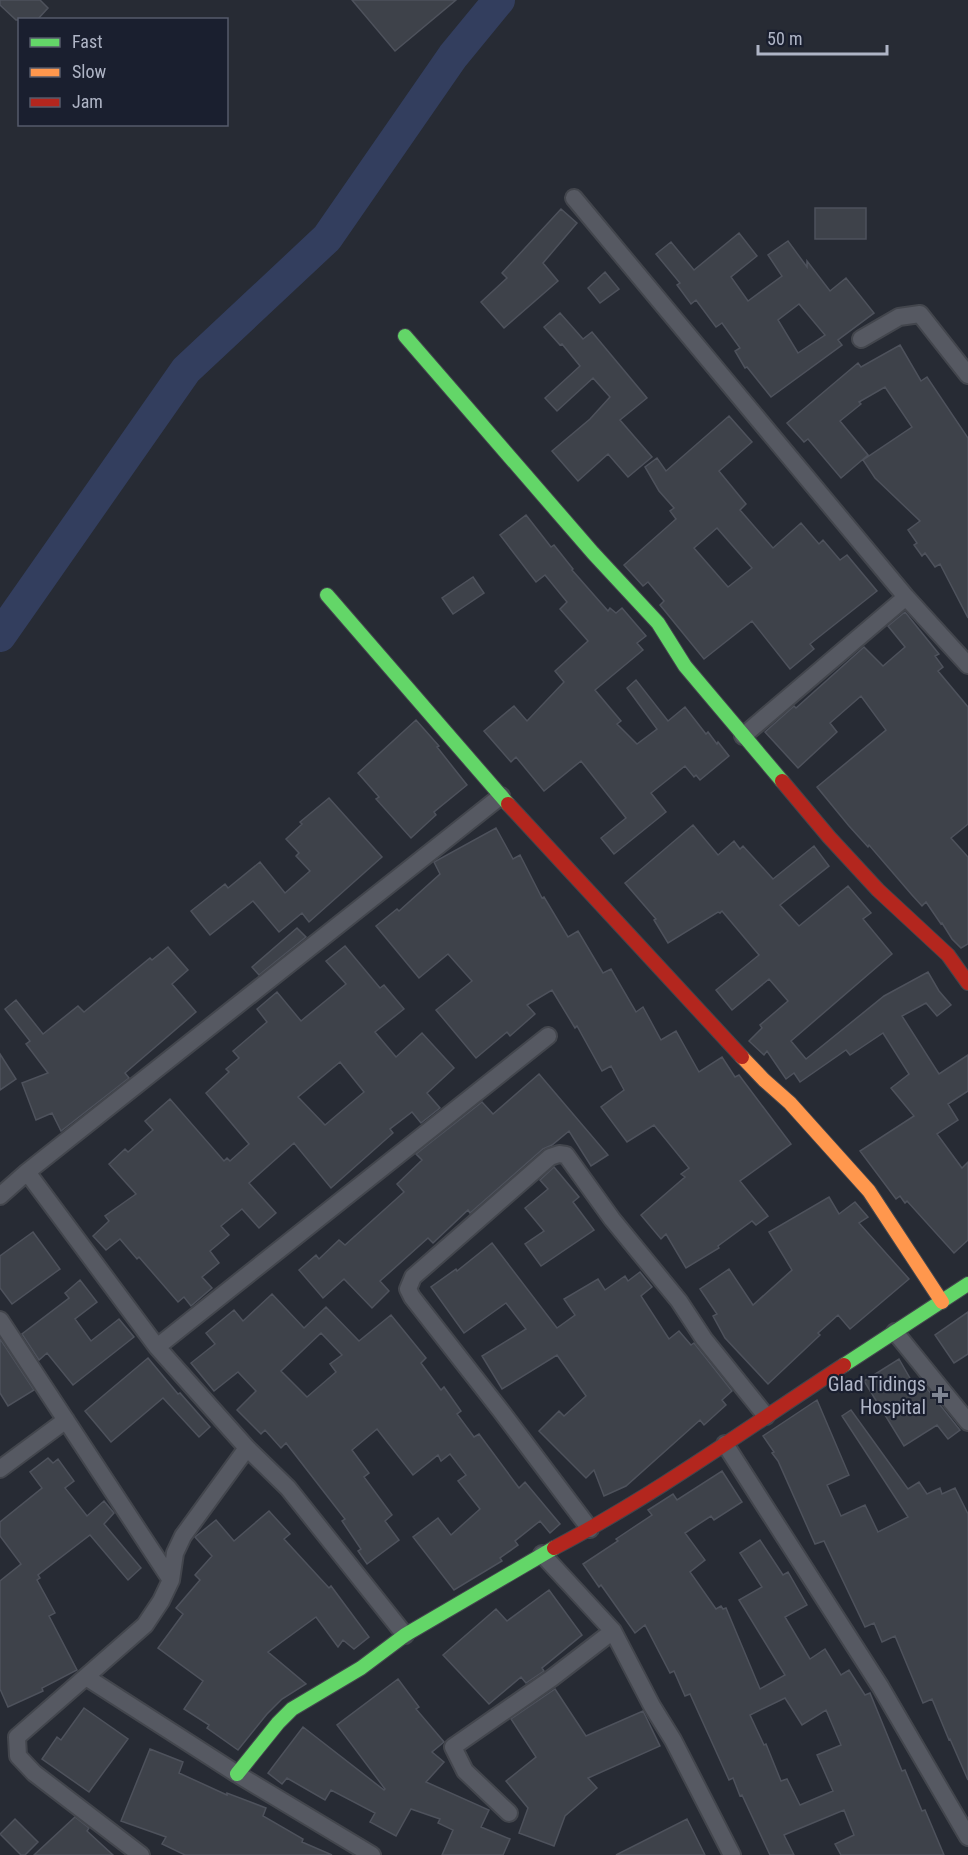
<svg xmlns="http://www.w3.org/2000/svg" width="968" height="1855" font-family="'Roboto Condensed',sans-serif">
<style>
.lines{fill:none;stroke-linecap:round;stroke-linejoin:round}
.river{stroke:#333e5e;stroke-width:32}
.building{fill:#3e424a;stroke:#4e525c;stroke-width:1.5;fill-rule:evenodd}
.street-casing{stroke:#43464d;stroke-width:20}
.fast-casing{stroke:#43464d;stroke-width:16}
.slow-casing{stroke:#43464d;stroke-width:16}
.jam-casing{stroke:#43464d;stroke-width:16}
.street{stroke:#565962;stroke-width:16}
.fast{stroke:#63d668;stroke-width:14}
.slow{stroke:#ff974d;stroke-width:14}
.jam{stroke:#b3261e;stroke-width:14}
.poi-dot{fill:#7f8593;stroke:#1a1f2f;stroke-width:2}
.labels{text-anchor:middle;stroke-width:4.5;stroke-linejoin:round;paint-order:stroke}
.poi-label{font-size:20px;fill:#afb5c6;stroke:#1a1f2f;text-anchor:end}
</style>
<rect width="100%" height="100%" fill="#272b34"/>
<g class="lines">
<path class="river" d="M 0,636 L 186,370 L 327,238 L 453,56 L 499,0"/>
</g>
<path class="building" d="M 0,0 L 40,0 L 48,8 L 37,20 L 16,20 L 0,5 Z
M 352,0 L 456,0 L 395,51 Z
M 815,208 L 866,208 L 866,239 L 815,239 Z
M 561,209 L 577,223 L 543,263 L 558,281 L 504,328 L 481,302 L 507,278 L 502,273 Z
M 739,233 L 757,256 L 731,277 L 748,301 L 782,276 L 768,255 L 788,241 L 807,267 L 807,261 L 830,291 L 846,278 L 874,313 L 838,340 L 842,345 L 771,397 L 747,367 L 745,368 L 735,351 L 740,348 L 722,323 L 716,327 L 696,300 L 691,304 L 677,285 L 680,283 L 656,254 L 671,242 L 694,270 ZM 799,304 L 825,335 L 798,353 L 778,320 Z
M 605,272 L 619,289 L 600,303 L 588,288 Z
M 560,313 L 583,339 L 592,332 L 647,398 L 620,420 L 652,457 L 628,477 L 608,454 L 578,481 L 552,451 L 590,419 L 610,397 L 593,378 L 557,411 L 545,398 L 580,366 L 562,344 L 560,345 L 544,327 Z
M 900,345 L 921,381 L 927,377 L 968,438 L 968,618 L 940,564 L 935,567 L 925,553 L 922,556 L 914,545 L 917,543 L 908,530 L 920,521 L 875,478 L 863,460 L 912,427 L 885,387 L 859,402 L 861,404 L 840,421 L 868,455 L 841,478 L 808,439 L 804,442 L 787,423 L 858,363 L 861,367 Z
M 729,416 L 752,442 L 719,471 L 746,504 L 740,510 L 773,548 L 801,523 L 819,544 L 823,540 L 840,560 L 847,555 L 877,591 L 810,644 L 814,649 L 790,669 L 752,621 L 704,659 L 660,605 L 664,601 L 648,582 L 643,586 L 624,565 L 676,519 L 670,511 L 674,508 L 659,491 L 645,467 L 657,458 L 666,471 ZM 717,528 L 752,568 L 728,587 L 694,548 Z
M 526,515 L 551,547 L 554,545 L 573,569 L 572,570 L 608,611 L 610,608 L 616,613 L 622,608 L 646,636 L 637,643 L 643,650 L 595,690 L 621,721 L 617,724 L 637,744 L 657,729 L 627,688 L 636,680 L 668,721 L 685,707 L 706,734 L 708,732 L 717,744 L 718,742 L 729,756 L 700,780 L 696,775 L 694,777 L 685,766 L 651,793 L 666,812 L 614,854 L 601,838 L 626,818 L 581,761 L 544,791 L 516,757 L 511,762 L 484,731 L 514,706 L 527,721 L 564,682 L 555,671 L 588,641 L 560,609 L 567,602 L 545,575 L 536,582 L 500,535 Z
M 473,577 L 484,593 L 453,614 L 442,598 Z
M 905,612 L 939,654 L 935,656 L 943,667 L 938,671 L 968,707 L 968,824 L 951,838 L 968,857 L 968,944 L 961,948 L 952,939 L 942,923 L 941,924 L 926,902 L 922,906 L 912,895 L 869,845 L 868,847 L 849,826 L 817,787 L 886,730 L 861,696 L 830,723 L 837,732 L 798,768 L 765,732 L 794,706 L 796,708 L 864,647 L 883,666 L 905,647 L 888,626 Z
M 416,720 L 439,746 L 437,747 L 467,785 L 434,812 L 436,815 L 411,838 L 376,799 L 379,797 L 358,773 Z
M 329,798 L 382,857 L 309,922 L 302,913 L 279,932 L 253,901 L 210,935 L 191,911 L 225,884 L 228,888 L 260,862 L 285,893 L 310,871 L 296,856 L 299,853 L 286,839 L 302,824 L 300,822 Z
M 693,825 L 718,855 L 734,841 L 740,849 L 743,846 L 773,879 L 814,846 L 829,866 L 780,905 L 799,926 L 848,886 L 871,913 L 863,919 L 892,954 L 791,1041 L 806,1059 L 884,996 L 928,972 L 939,991 L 951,1005 L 937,1016 L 926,1003 L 902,1016 L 939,1074 L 968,1055 L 968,1091 L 948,1104 L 958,1120 L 937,1134 L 962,1168 L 968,1162 L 968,1240 L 954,1253 L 907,1201 L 905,1203 L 900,1196 L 896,1199 L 860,1151 L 914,1116 L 891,1088 L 909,1074 L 883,1033 L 850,1055 L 846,1050 L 800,1082 L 794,1073 L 786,1079 L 767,1051 L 764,1055 L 749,1041 L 762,1028 L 760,1025 L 788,1001 L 769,979 L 732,1010 L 716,990 L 759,955 L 722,911 L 720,913 L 718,912 L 668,943 L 654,920 L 656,919 L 625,883 Z
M 496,828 L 513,859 L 520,855 L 542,898 L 544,897 L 568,937 L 578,931 L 603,973 L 611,969 L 636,1012 L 643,1007 L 661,1040 L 676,1031 L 699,1072 L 722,1057 L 735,1077 L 739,1075 L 791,1144 L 740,1181 L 768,1216 L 756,1225 L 752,1221 L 718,1246 L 719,1248 L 686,1268 L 666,1234 L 661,1239 L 641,1215 L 685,1177 L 681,1174 L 689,1168 L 654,1125 L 627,1142 L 601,1107 L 624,1090 L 611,1066 L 602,1071 L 577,1026 L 575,1028 L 552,990 L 527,1005 L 535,1014 L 510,1036 L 507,1032 L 476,1058 L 436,1010 L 472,981 L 448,954 L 419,978 L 376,926 L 397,909 L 399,911 L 440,874 L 434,862 Z
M 297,928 L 306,937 L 259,975 L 252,967 Z
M 345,946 L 380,988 L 384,985 L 404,1009 L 375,1032 L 396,1057 L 422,1033 L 454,1068 L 427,1093 L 440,1108 L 421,1123 L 412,1112 L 390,1129 L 393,1133 L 331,1188 L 294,1143 L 249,1183 L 276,1213 L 259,1228 L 242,1209 L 221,1226 L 229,1235 L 210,1251 L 219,1263 L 202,1277 L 212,1288 L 191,1306 L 184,1297 L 178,1302 L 139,1257 L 137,1259 L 120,1239 L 106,1250 L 93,1236 L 109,1221 L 105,1216 L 136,1194 L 109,1164 L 125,1149 L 128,1152 L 153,1130 L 145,1121 L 170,1099 L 224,1161 L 227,1158 L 230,1161 L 249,1144 L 206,1093 L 229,1072 L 226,1069 L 239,1058 L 233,1051 L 267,1022 L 257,1009 L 277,992 L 301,1021 L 346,984 L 326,961 ZM 340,1062 L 364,1092 L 325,1125 L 298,1097 Z
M 168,947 L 188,970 L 172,984 L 196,1012 L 125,1073 L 129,1078 L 61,1131 L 52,1113 L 36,1120 L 22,1083 L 48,1073 L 26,1044 L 30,1041 L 5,1009 L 16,1000 L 43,1034 L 78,1006 L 84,1012 L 150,958 L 152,960 Z
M 0,1054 L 16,1079 L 0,1090 Z
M 539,1074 L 608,1155 L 591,1166 L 569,1131 L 552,1145 L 543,1149 L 470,1213 L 468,1210 L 433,1243 L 428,1238 L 380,1281 L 389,1291 L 372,1308 L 344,1279 L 323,1298 L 299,1270 L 316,1255 L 319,1259 L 339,1240 L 345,1245 L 404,1192 L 397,1184 L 422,1160 L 416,1154 L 482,1102 L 493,1114 Z
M 554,1167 L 579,1197 L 573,1202 L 594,1230 L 541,1266 L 525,1244 L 544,1231 L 525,1208 L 548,1189 L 540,1180 Z
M 829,1197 L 839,1214 L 855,1202 L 868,1217 L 859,1223 L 909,1279 L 850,1329 L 838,1315 L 818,1333 L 820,1335 L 768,1384 L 725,1338 L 713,1316 L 717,1314 L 700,1289 L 729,1269 L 753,1305 L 792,1270 L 769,1232 Z
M 33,1232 L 60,1269 L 12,1304 L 0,1288 L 0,1256 Z
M 492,1243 L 557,1328 L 575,1315 L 564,1299 L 598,1279 L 605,1290 L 625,1276 L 628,1281 L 640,1272 L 652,1287 L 641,1296 L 669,1339 L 679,1331 L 691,1345 L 694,1343 L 732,1391 L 722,1400 L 726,1405 L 704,1425 L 700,1420 L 626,1486 L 604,1496 L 594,1470 L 586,1478 L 539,1431 L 559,1411 L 564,1416 L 586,1396 L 557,1355 L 502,1389 L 482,1356 L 526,1329 L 506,1303 L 464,1333 L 431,1287 L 456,1269 L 457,1271 Z
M 80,1280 L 97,1302 L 75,1319 L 91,1341 L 119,1319 L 134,1337 L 73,1385 L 47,1353 L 39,1360 L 22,1334 L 69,1298 L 65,1293 Z
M 272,1294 L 304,1328 L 326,1307 L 359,1341 L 391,1315 L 426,1358 L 421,1363 L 441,1390 L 444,1387 L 461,1411 L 457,1414 L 474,1437 L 479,1434 L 519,1488 L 525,1482 L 560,1524 L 550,1533 L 540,1521 L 515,1541 L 518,1545 L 500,1558 L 502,1561 L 454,1590 L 413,1537 L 438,1518 L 451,1535 L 480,1509 L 458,1481 L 466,1475 L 450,1454 L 441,1461 L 438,1455 L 413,1475 L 377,1429 L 352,1450 L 369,1473 L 364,1477 L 392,1515 L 385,1521 L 399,1540 L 367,1564 L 358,1551 L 361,1549 L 342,1521 L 345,1519 L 286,1443 L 281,1448 L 265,1430 L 261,1434 L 237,1410 L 256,1391 L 238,1372 L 214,1391 L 191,1363 L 215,1344 L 206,1333 L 234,1310 L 243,1321 ZM 321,1333 L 342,1355 L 330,1364 L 336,1372 L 307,1397 L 281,1371 Z
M 968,1312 L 968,1354 L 954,1363 L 935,1335 Z
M 0,1339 L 34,1390 L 8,1406 L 0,1393 Z
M 148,1358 L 178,1394 L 180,1393 L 210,1427 L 199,1437 L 163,1398 L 111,1442 L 85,1411 Z
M 899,1359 L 918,1392 L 925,1386 L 960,1430 L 948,1439 L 937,1425 L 904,1446 L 864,1381 Z
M 817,1400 L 849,1475 L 827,1485 L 841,1516 L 865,1505 L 878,1532 L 908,1517 L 842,1416 L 851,1410 L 908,1489 L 919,1482 L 927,1494 L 940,1488 L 942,1494 L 955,1488 L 968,1514 L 968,1780 L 950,1739 L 949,1740 L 932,1699 L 923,1703 L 895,1636 L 882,1642 L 874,1623 L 865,1627 L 824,1541 L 815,1544 L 778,1461 L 772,1453 L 774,1452 L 763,1436 Z
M 48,1458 L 53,1463 L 58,1459 L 74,1481 L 65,1488 L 87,1516 L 104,1501 L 114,1513 L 104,1524 L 141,1568 L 128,1580 L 90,1535 L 38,1575 L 40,1578 L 37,1580 L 55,1613 L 49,1616 L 77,1670 L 42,1688 L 43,1691 L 8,1707 L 0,1689 L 0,1581 L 21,1564 L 0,1536 L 0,1522 L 42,1488 L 30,1472 Z
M 722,1471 L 742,1502 L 714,1520 L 711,1516 L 685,1533 L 705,1560 L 690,1572 L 716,1609 L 721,1606 L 723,1609 L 726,1608 L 760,1689 L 785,1675 L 739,1600 L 762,1587 L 740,1553 L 760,1540 L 783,1575 L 788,1572 L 807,1605 L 785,1617 L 810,1659 L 825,1649 L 841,1675 L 849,1670 L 865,1695 L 870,1693 L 902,1771 L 905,1770 L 922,1811 L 925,1810 L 944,1855 L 841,1855 L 835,1844 L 854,1835 L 844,1810 L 784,1835 L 794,1855 L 770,1855 L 742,1795 L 740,1796 L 733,1778 L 729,1780 L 690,1694 L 685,1696 L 674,1671 L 670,1673 L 645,1625 L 635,1633 L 601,1585 L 599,1587 L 583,1564 L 618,1541 L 616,1539 L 652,1515 L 648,1510 L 673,1494 L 677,1500 ZM 785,1698 L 802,1725 L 826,1710 L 841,1745 L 817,1755 L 833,1791 L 800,1805 L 787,1779 L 781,1781 L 766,1744 L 764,1745 L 750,1715 Z
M 269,1511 L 290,1534 L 284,1539 L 329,1588 L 331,1586 L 369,1637 L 354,1649 L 343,1640 L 338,1647 L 316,1617 L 268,1652 L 306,1684 L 282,1699 L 267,1714 L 238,1750 L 207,1728 L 209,1725 L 184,1709 L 203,1681 L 158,1648 L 183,1614 L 176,1608 L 200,1580 L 195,1575 L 212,1556 L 195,1537 L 216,1520 L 234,1541 Z
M 549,1590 L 582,1635 L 542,1668 L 544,1671 L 526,1683 L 521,1677 L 489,1704 L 443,1655 L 496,1609 L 507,1621 Z
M 398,1679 L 419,1707 L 416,1709 L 444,1742 L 432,1752 L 444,1762 L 426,1782 L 489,1810 L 481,1827 L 510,1839 L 503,1855 L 442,1855 L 453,1830 L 438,1823 L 440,1819 L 411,1809 L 396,1836 L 370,1822 L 375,1813 L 331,1790 L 325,1800 L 287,1778 L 282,1784 L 268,1773 L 303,1727 L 384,1790 L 385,1789 L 337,1725 Z
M 555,1689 L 586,1736 L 643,1711 L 660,1746 L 588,1778 L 597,1788 L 565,1816 L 554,1846 L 519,1833 L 528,1808 L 506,1781 L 536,1757 L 511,1719 Z
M 84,1708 L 128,1739 L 89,1792 L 42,1759 L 57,1737 L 61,1740 Z
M 150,1749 L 183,1762 L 179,1773 L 227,1795 L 227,1793 L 266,1808 L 263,1816 L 303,1839 L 302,1842 L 332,1855 L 185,1855 L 162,1844 L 166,1837 L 121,1821 Z
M 75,1817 L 89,1828 L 87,1831 L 113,1855 L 34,1855 Z
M 15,1819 L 38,1842 L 25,1855 L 21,1855 L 0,1834 Z
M 687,1819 L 705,1855 L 616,1855 Z"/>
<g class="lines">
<defs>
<path id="street" d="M 574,198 L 906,597 L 968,665
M 861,339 L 899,317 L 920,314 L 968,375
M 743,736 L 906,597
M 27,1172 L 157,1347 L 247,1448 L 288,1488 L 405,1635
M 0,1196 L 27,1172 L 501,796
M 0,1320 L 171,1580
M 895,1332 L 968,1422
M 157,1347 L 548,1036
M 725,1444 L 880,1686 L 968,1837
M 0,1469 L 66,1420
M 590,1529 L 501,1411 L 412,1297 L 408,1289 L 413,1277 L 550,1157 L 559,1154 L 566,1155 L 612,1219 L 679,1301 L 704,1339 L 766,1416
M 542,1554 L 613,1631 L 652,1706 L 673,1740 L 732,1855
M 86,1677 L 237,1774 L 372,1855
M 509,1813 L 465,1771 L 453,1747 L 552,1678 L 613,1631
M 141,1855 L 34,1773 L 18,1756 L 17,1737 L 145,1625 L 161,1601 L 171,1580 L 175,1553 L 183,1536 L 247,1448"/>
<path id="fast" d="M 405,336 L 593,553 L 658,623 L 685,666 L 782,781
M 327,595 L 508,804
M 844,1365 L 968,1284
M 237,1774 L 278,1723 L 292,1709 L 361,1668 L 405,1635 L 554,1548"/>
<path id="slow" d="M 742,1057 L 764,1080 L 790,1103 L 869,1191 L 942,1302"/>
<path id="jam" d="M 782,781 L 829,837 L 878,890 L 948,955 L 968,983
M 508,804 L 742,1057
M 554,1548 C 655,1495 749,1427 844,1365"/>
</defs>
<use href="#street" class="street-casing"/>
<use href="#fast" class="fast-casing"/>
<use href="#slow" class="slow-casing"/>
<use href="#jam" class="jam-casing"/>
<use href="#street" class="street"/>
<use href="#fast" class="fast"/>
<use href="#slow" class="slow"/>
<use href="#jam" class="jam"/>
</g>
<path class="poi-dot" d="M937 1386h6v6h6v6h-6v6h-6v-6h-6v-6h6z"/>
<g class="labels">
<g class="poi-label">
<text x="926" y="1391">Glad Tidings<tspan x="926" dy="23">Hospital</tspan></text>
</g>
</g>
<rect x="18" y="18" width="210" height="108" fill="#1a1f2f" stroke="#565b6b" stroke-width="1.5"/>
<rect x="30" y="38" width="30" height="9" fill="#63d668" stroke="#565b6b" stroke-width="1.5"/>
<text x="72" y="48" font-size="18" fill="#afb5c6">Fast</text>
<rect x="30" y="68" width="30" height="9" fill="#ff974d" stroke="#565b6b" stroke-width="1.5"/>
<text x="72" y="78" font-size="18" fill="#afb5c6">Slow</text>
<rect x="30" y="98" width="30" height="9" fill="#b3261e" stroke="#565b6b" stroke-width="1.5"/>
<text x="72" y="108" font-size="18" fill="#afb5c6">Jam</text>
<path d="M758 45v9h129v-9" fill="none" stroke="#afb5c6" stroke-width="3"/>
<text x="767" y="45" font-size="18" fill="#afb5c6" stroke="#1a1f2f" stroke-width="4.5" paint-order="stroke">50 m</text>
</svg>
